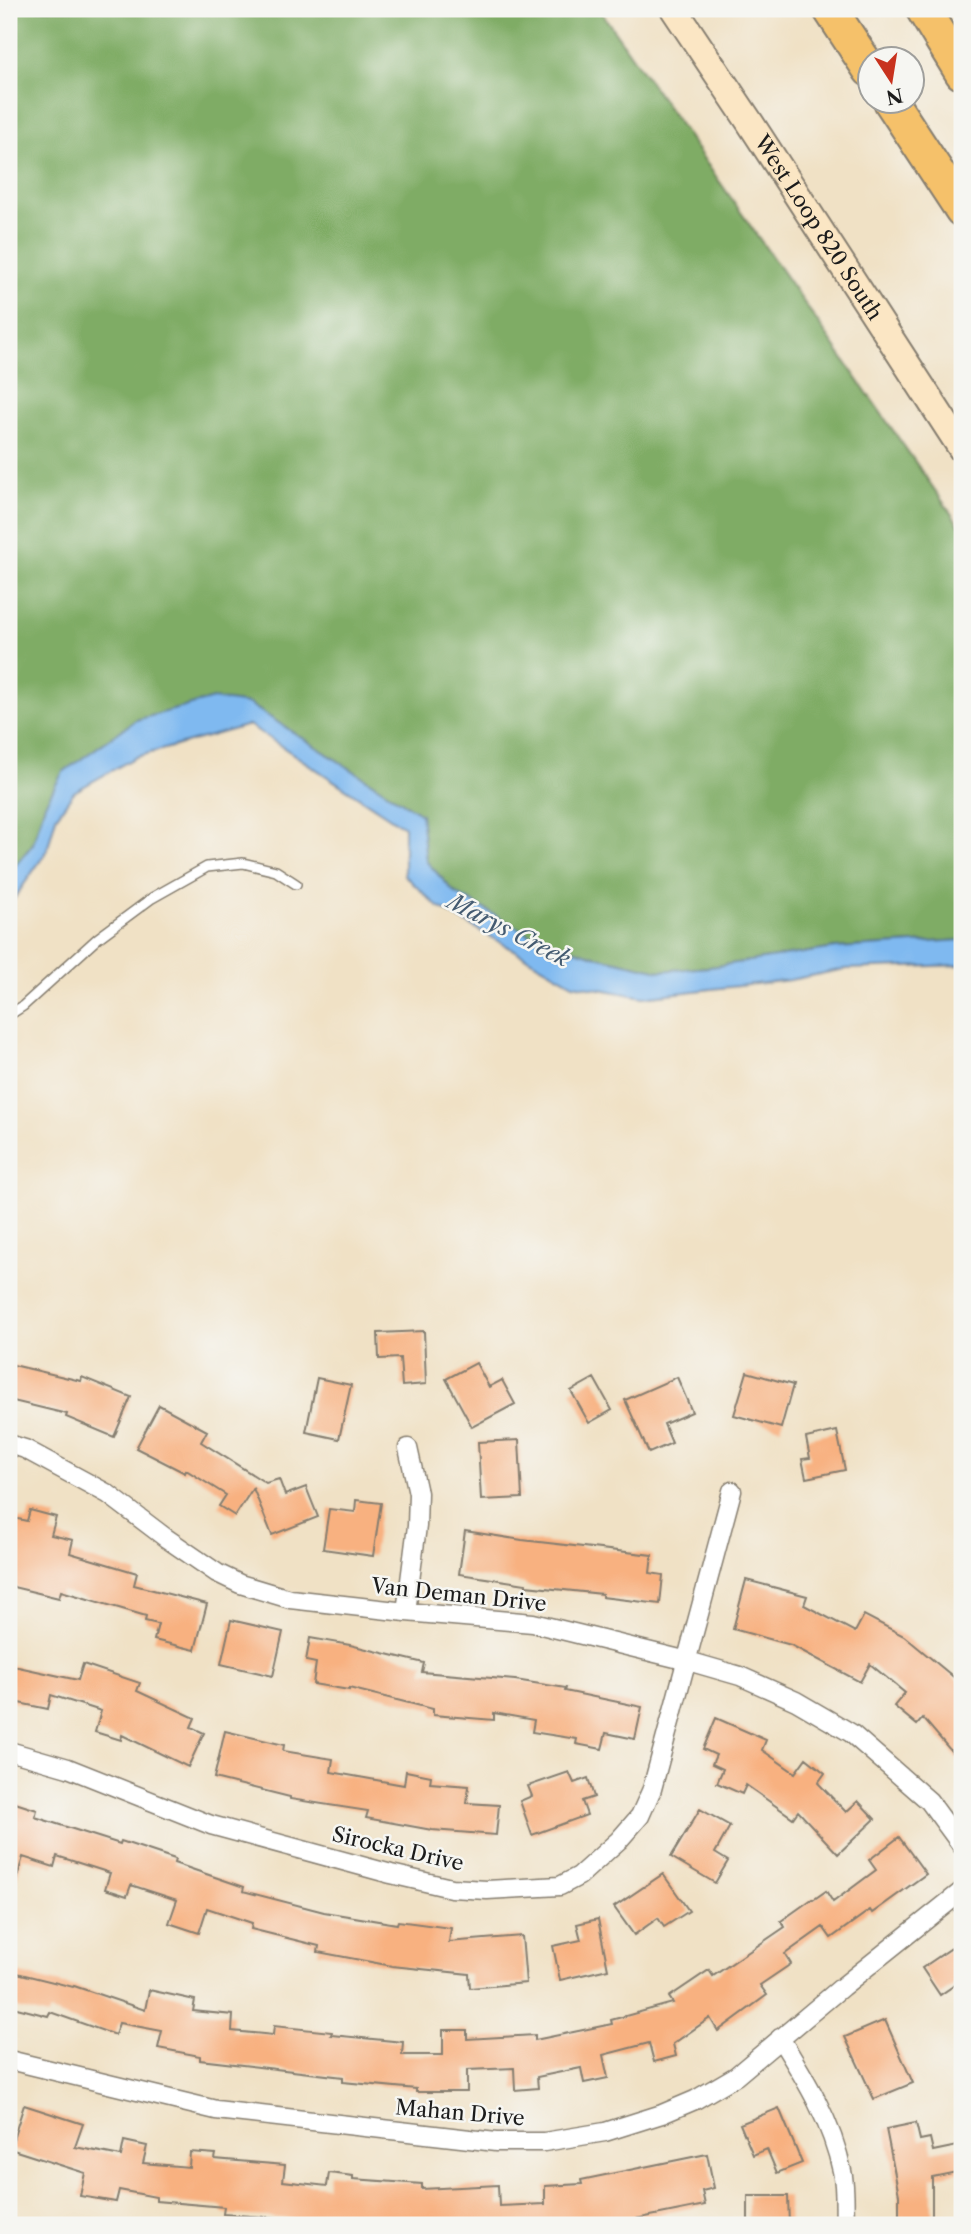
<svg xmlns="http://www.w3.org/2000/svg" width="971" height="2234" font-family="'Libre Caslon Text',serif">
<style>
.forest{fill:#7fac65;stroke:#4e6440;stroke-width:2}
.water{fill:#7fb9f0;stroke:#4e6a86;stroke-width:2}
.building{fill:#f8b180}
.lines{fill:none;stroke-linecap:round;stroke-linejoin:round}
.service-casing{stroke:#867e70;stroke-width:12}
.minor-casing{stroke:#867e70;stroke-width:21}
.secondary-casing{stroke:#867e70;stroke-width:30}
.motorway-casing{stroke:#867e70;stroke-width:37}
.service{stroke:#fff;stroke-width:9}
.minor{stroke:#fff;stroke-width:18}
.secondary{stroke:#fbe6c4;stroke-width:26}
.motorway{stroke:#f5c16b;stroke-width:33}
.labels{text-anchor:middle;stroke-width:5;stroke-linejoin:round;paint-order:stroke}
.street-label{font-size:21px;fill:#1c1c1c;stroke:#f6f6f2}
.water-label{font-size:23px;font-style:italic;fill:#445b71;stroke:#f6f6f2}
</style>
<rect width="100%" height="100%" fill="#f6f6f2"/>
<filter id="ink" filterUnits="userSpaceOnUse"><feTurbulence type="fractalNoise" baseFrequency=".0143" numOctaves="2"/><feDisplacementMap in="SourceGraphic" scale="14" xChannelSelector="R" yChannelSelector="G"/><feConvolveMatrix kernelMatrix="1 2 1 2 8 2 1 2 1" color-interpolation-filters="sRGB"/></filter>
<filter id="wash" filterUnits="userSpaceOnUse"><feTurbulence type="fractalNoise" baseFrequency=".00686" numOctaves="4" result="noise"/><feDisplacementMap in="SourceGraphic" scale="28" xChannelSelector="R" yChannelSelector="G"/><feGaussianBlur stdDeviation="1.57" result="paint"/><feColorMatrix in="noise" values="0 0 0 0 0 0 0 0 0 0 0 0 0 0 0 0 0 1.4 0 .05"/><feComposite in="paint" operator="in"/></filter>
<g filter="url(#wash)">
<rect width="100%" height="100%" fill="#f0e1c5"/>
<path class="forest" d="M 9,9 L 599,9 L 962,529 L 962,940 L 836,948 L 710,967 L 659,971 L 594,956 L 536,938 L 454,892 L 426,861 L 421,814 L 249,704 L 136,720 L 108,741 L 45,804 L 33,844 L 9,873 Z"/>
<path class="water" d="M 213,699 L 249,704 L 421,814 L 426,861 L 454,892 L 536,938 L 595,956 L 660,971 L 710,967 L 836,948 L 962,940 L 962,965 L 845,969 L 790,980 L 643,997 L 573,984 L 437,906 L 404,875 L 404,827 L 249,725 L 136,757 L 74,792 L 56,817 L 47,851 L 9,906 L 9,873 L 33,844 L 45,804 L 63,772 L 136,720 Z"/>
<g id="blocks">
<path class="building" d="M 424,1331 L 426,1384 L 402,1386 L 400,1358 L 379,1359 L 378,1333 Z
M 476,1363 L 489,1387 L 502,1380 L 515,1404 L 472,1427 L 446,1379 Z
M 9,1364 L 81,1381 L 82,1377 L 131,1397 L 114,1437 L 66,1417 L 67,1414 L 9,1400 Z
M 747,1372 L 793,1385 L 781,1428 L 734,1415 Z
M 677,1377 L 692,1412 L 664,1424 L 672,1443 L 649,1453 L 625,1400 Z
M 317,1378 L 351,1385 L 339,1439 L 306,1432 Z
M 594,1378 L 612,1410 L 589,1423 L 571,1391 Z
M 159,1405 L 207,1431 L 201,1442 L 266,1483 L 279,1479 L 285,1495 L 306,1487 L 318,1517 L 272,1535 L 253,1488 L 235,1516 L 219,1506 L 226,1495 L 186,1470 L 185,1473 L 136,1448 Z
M 837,1431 L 845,1470 L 806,1478 L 802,1459 L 810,1458 L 806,1438 Z
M 519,1440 L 522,1498 L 481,1500 L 478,1442 Z
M 356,1500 L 381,1503 L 373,1556 L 323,1549 L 329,1509 L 355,1512 Z
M 30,1510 L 56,1517 L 51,1535 L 73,1540 L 70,1553 L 137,1573 L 134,1585 L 207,1604 L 195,1650 L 154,1640 L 158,1624 L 145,1621 L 146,1616 L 61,1591 L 59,1598 L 9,1586 L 9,1517 L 27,1521 Z
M 465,1531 L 522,1540 L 652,1555 L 650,1573 L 663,1575 L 660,1604 L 602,1597 L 602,1594 L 526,1586 L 526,1584 L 459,1574 Z
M 746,1580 L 807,1596 L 804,1605 L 855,1632 L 864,1615 L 904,1636 L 962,1684 L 962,1764 L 923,1718 L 917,1725 L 894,1706 L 905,1693 L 870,1664 L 860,1682 L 791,1645 L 733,1629 Z
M 231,1620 L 283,1632 L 273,1676 L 221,1664 Z
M 310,1638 L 350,1645 L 424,1663 L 422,1672 L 515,1680 L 566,1688 L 565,1691 L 642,1707 L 635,1739 L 606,1733 L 602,1749 L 576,1744 L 577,1739 L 532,1732 L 534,1720 L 494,1713 L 494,1720 L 433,1715 L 433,1709 L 349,1688 L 349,1690 L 313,1684 L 316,1663 L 306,1661 Z
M 83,1664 L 140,1683 L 137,1691 L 195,1718 L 191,1727 L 204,1733 L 188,1767 L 122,1735 L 121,1740 L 95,1732 L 101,1711 L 51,1695 L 48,1709 L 9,1701 L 9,1665 L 78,1680 Z
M 716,1718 L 766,1740 L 762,1750 L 795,1773 L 806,1758 L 825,1773 L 818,1783 L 846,1812 L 858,1801 L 875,1819 L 838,1854 L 798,1811 L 793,1818 L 746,1785 L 742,1794 L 717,1783 L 723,1769 L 712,1764 L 716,1755 L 703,1749 Z
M 225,1731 L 284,1745 L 283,1751 L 333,1759 L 331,1772 L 404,1785 L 406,1771 L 431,1776 L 430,1783 L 469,1786 L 467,1803 L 499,1805 L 496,1835 L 432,1830 L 366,1818 L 368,1811 L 290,1799 L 290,1797 L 214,1778 Z
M 569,1772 L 574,1783 L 588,1778 L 594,1797 L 582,1801 L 587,1815 L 532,1835 L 520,1801 L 532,1796 L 528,1786 Z
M 9,1801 L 37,1810 L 35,1817 L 120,1844 L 121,1841 L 175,1859 L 174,1863 L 244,1887 L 243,1891 L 324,1912 L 397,1924 L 398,1921 L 451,1928 L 449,1942 L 522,1936 L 526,1983 L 470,1988 L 469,1974 L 392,1966 L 318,1952 L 319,1946 L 251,1929 L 252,1923 L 207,1908 L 199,1933 L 169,1923 L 177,1900 L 131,1885 L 127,1896 L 105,1889 L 110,1873 L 57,1856 L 54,1867 L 23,1857 L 13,1891 L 9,1890 Z
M 700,1809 L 730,1826 L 715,1853 L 728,1861 L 715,1883 L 671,1857 Z
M 899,1837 L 926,1874 L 872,1913 L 870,1910 L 831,1938 L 823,1927 L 785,1954 L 791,1964 L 760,1985 L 767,1995 L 718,2031 L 710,2018 L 673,2044 L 676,2056 L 654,2062 L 649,2043 L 603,2055 L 608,2078 L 584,2083 L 581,2068 L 537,2077 L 538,2088 L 515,2090 L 514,2068 L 467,2070 L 467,2092 L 416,2092 L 416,2089 L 343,2082 L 343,2077 L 200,2060 L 200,2056 L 158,2048 L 162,2031 L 119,2023 L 115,2035 L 50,2012 L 48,2016 L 9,2006 L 9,1971 L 73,1987 L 74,1986 L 145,2010 L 149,1990 L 195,2000 L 193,2011 L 233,2015 L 232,2031 L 273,2035 L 274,2026 L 332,2032 L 331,2035 L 403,2042 L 402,2055 L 443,2055 L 443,2030 L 467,2030 L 467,2039 L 535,2035 L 535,2040 L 612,2024 L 611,2020 L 673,2003 L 669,1997 L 709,1970 L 713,1976 L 785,1927 L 781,1921 L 812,1899 L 813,1900 L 826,1891 L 833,1902 L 876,1870 L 869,1860 Z
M 663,1874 L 689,1911 L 664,1927 L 658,1918 L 634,1935 L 614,1907 Z
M 598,1919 L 608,1969 L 560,1980 L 553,1946 L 581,1940 L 577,1924 Z
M 962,1941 L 962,1980 L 940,1995 L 922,1968 Z
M 885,2020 L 913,2083 L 874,2099 L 845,2037 Z
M 24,2105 L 83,2124 L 75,2147 L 121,2156 L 124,2141 L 147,2146 L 143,2163 L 189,2167 L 190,2152 L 216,2154 L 215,2159 L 285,2165 L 283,2181 L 327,2186 L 329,2173 L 353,2176 L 353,2179 L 422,2184 L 422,2189 L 498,2185 L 499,2206 L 545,2204 L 545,2186 L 582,2184 L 581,2180 L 707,2154 L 714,2188 L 702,2191 L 705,2205 L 606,2225 L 524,2225 L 524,2223 L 480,2225 L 321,2225 L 291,2222 L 292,2219 L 223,2214 L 224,2207 L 156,2201 L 156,2197 L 119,2190 L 116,2202 L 80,2196 L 85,2173 L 10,2149 Z
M 779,2108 L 802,2163 L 777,2173 L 767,2149 L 753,2155 L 740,2124 Z
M 916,2123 L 920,2140 L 930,2138 L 933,2151 L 962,2145 L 962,2171 L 932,2177 L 932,2225 L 899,2225 L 899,2195 L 886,2129 Z
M 748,2196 L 788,2196 L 789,2225 L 748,2225 Z"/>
</g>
</g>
<g filter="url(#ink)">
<use href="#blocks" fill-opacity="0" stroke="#867e70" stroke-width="2"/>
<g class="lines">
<defs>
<path id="service" d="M 9,1015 L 23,1006 L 98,938 L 152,898 L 207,867 L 243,863 L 276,871 L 296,884"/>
<path id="minor" d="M 9,1444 L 25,1449 L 108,1494 L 166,1538 L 217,1573 L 240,1584 L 290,1599 L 406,1612 L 533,1623 L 688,1661 L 740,1676 L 796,1701 L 851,1733 L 929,1801 L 962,1846
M 406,1612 L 417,1526 L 418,1493 L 408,1448
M 9,1751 L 68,1768 L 211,1825 L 391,1874 L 451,1888 L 487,1890 L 560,1886 L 579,1876 L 619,1840 L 640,1816 L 652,1789 L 732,1491
M 780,2038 C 806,2080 832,2122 842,2171 C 846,2188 844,2208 845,2225
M 9,2060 L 216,2110 L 496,2142 L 544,2142 L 605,2132 L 662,2114 L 695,2100 L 736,2076 L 842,1987 L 962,1891"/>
<g id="secondary">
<path id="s1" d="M 674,9 L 749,121 L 962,449"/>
</g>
<path id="motorway" d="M 830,9 L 870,70
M 923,9 L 962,73
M 891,102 L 962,210"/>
</defs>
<use href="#service" class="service-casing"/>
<use href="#minor" class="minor-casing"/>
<use href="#secondary" class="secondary-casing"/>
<use href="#motorway" class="motorway-casing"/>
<use href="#service" class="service"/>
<use href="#minor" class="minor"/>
<use href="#secondary" class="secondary"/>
<use href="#motorway" class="motorway"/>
</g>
</g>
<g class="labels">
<g class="street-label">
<text dy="7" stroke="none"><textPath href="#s1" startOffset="262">West Loop 820 South</textPath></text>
<text transform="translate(459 1595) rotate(6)" y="7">Van Deman Drive</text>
<text transform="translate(398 1849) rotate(13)" y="7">Sirocka Drive</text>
<text transform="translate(460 2113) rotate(5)" y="7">Mahan Drive</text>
</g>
<g class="water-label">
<text transform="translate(509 930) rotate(27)" y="8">Marys Creek</text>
</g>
</g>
<rect width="971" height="2234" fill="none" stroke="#f6f6f2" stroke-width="35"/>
<g transform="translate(891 80) rotate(168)"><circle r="33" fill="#f6f6f2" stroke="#9f9f9c" stroke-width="2"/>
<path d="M0-5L12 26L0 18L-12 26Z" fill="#c8321e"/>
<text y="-10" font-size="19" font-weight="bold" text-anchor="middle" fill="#1c1c1c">N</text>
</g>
</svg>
